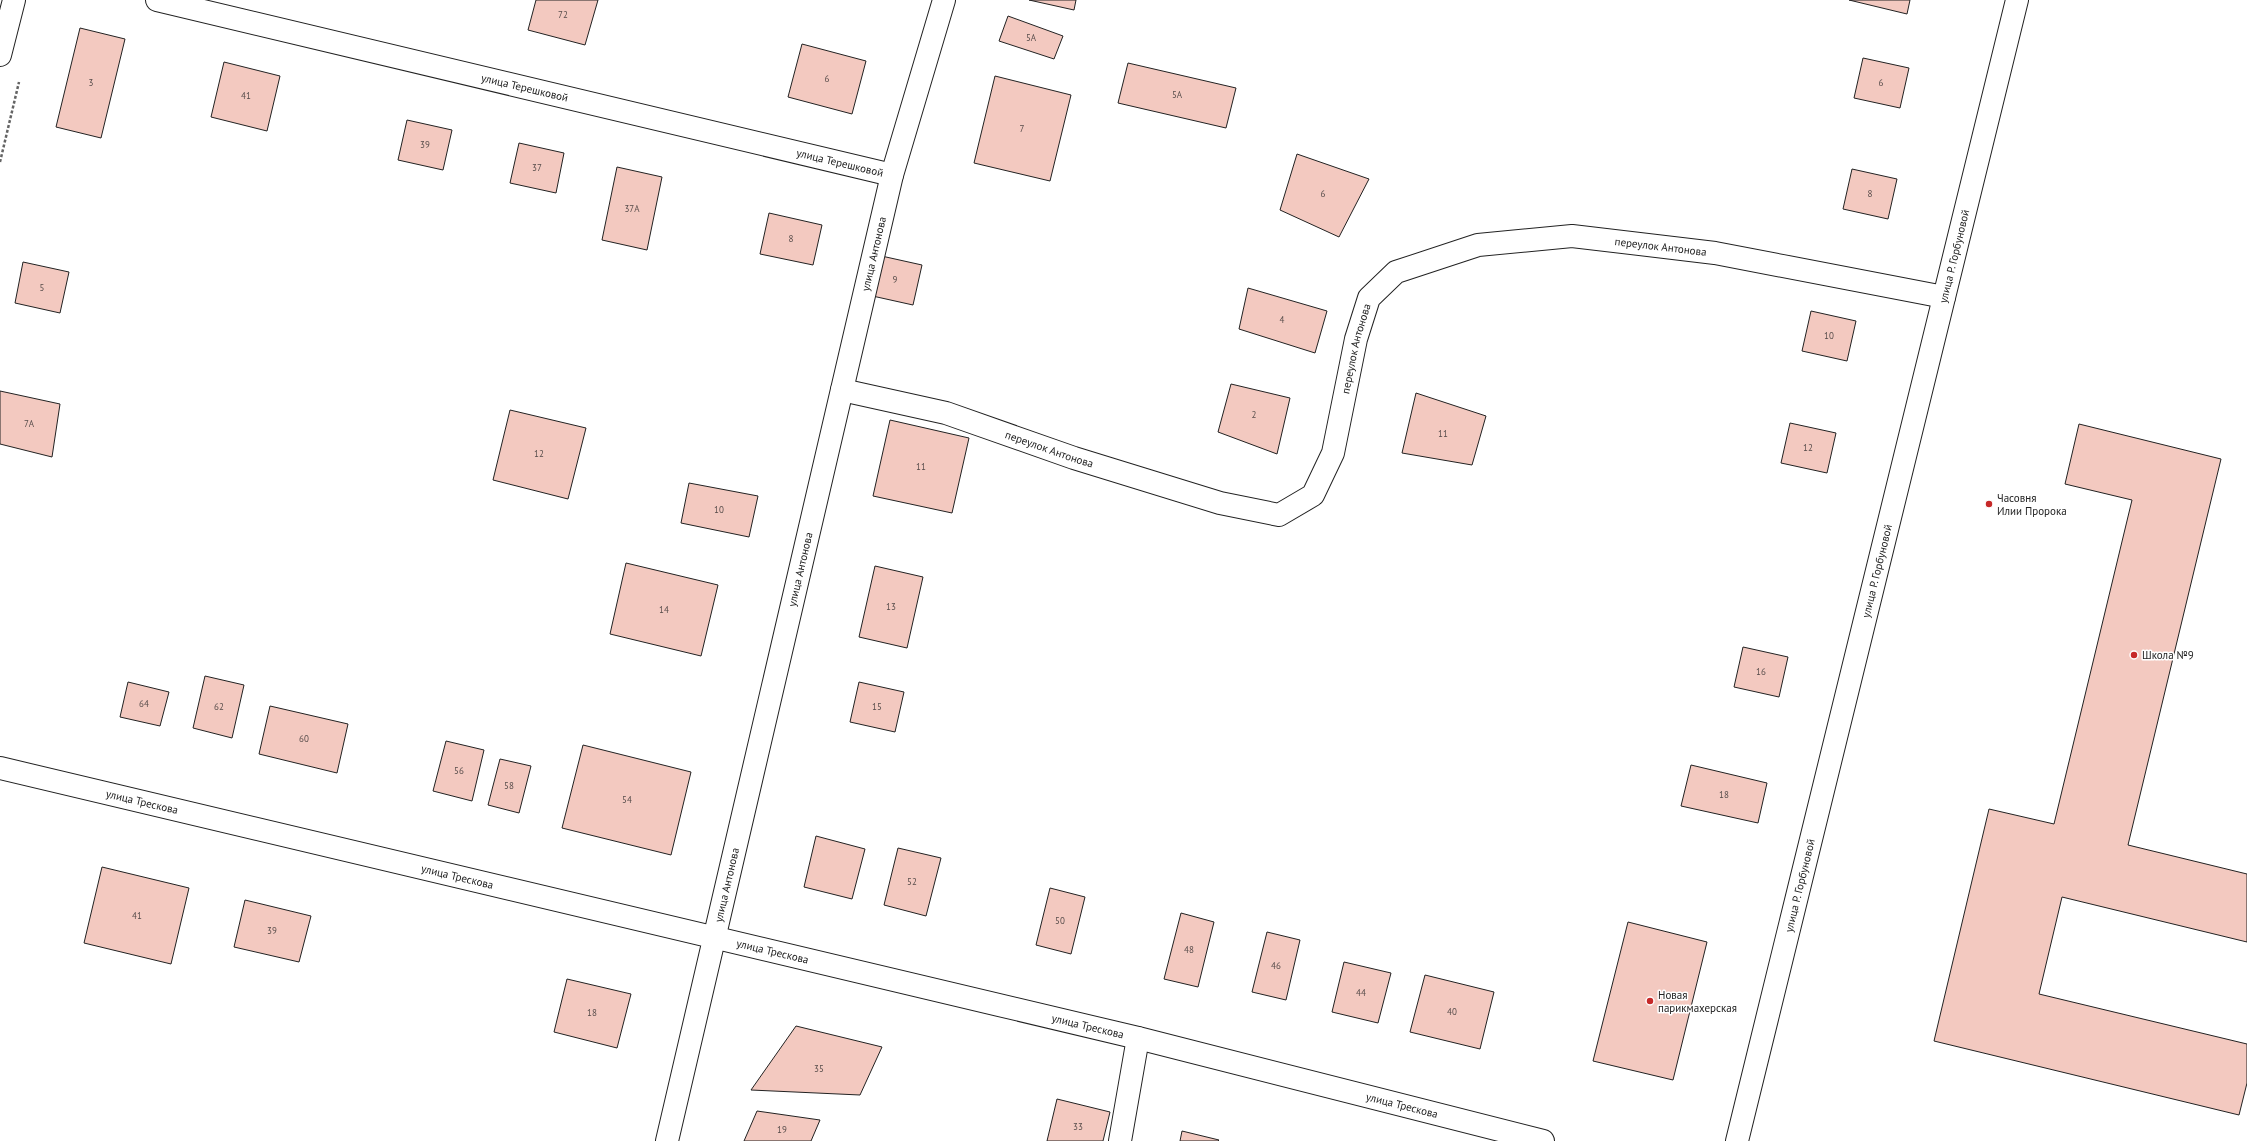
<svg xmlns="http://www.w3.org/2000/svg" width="2247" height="1141" font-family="'PT Sans',sans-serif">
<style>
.building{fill:#f3c9c0;stroke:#222}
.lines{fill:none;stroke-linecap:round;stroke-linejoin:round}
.minor-casing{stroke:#222;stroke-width:24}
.secondary-casing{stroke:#222;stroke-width:24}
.path{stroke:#646464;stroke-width:2.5;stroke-dasharray:3 2;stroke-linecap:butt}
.minor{stroke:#fff;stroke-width:22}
.secondary{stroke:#fff;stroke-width:22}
.poi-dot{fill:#c62828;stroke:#fff;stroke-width:1.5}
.labels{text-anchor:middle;stroke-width:3;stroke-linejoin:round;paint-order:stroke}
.number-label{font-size:9px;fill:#564c4a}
.street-label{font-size:11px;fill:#222;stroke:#fff}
.poi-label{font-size:11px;fill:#222;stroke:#fff;text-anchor:start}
</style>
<rect width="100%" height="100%" fill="#fff"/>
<path class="building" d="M 536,0 L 598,0 L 585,45 L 528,30 Z
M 1029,0 L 1076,0 L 1074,10 Z
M 1849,0 L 1910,0 L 1907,14 Z
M 1008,16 L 1063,36 L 1054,59 L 999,41 Z
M 80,28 L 125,39 L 101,138 L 56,127 Z
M 802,44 L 866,61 L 852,114 L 788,97 Z
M 1863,58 L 1909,68 L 1900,108 L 1854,98 Z
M 224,62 L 280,76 L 267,131 L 211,117 Z
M 1128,63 L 1236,88 L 1226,128 L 1118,103 Z
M 995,76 L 1071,95 L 1050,181 L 974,163 Z
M 407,120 L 452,130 L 443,170 L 398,160 Z
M 519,143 L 564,153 L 556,193 L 510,183 Z
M 1297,154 L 1369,179 L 1339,237 L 1280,210 Z
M 617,167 L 662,177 L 647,250 L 602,240 Z
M 1852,169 L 1897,179 L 1888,219 L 1843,209 Z
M 769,213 L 822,225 L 813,265 L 760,254 Z
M 877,255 L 922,265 L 913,305 L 868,295 Z
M 23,262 L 69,272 L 60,313 L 15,303 Z
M 1248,288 L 1327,311 L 1315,353 L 1239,329 Z
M 1811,311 L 1856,321 L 1847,361 L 1802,351 Z
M 1231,384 L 1290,398 L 1277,454 L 1218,432 Z
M 0,391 L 60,404 L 52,457 L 0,444 Z
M 1416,393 L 1486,416 L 1472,465 L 1402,453 Z
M 510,410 L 586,428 L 568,499 L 493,480 Z
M 890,420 L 969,438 L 952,513 L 873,496 Z
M 1790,423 L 1836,433 L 1827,473 L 1781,463 Z
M 2079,424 L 2221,459 L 2128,845 L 2247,874 L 2247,942 L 2062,897 L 2039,994 L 2247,1044 L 2247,1083 L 2239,1115 L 1934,1041 L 1989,809 L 2054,824 L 2132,500 L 2065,484 Z
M 689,483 L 758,496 L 749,537 L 681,523 Z
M 626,563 L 718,585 L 701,656 L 610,634 Z
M 875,566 L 923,577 L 907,648 L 859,637 Z
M 1743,647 L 1788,657 L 1779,697 L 1734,687 Z
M 205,676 L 244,685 L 232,738 L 193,728 Z
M 128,682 L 169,692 L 160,726 L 120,717 Z
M 859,682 L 904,692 L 895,732 L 850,722 Z
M 270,706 L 348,724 L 337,773 L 259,754 Z
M 446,741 L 484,750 L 472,801 L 433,791 Z
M 583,745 L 691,772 L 671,855 L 562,828 Z
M 500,759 L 531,766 L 519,813 L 488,805 Z
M 1691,765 L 1767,783 L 1758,823 L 1681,806 Z
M 816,836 L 865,849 L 852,899 L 804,887 Z
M 898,848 L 941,858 L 926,916 L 884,905 Z
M 102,867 L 189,888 L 171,964 L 84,943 Z
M 1050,888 L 1085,897 L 1071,954 L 1036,945 Z
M 245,900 L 311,916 L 299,962 L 234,947 Z
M 1181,913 L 1214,922 L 1198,987 L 1164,979 Z
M 1628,922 L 1707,942 L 1673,1080 L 1593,1061 Z
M 1267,932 L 1300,940 L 1286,1000 L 1252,992 Z
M 1344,962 L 1391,973 L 1378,1023 L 1332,1012 Z
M 1425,975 L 1494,992 L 1480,1049 L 1410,1032 Z
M 567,979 L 631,994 L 617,1048 L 554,1032 Z
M 796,1026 L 882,1047 L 860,1095 L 751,1090 Z
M 1057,1099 L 1110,1112 L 1103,1141 L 1047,1141 Z
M 757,1111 L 820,1120 L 811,1141 L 744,1141 Z
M 1182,1131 L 1219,1140 L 1218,1141 L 1180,1141 Z"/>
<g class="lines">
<defs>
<g id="minor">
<path id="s1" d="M 157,0 L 892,175"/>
<path d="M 0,55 L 14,0"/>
<path id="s2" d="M 842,390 L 946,413 L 1074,458 L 1220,503 L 1279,515 L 1313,495 L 1333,453 L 1356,339 L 1369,298 L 1396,272 L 1478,245 L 1572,236 L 1715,253 L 1944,297"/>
<path id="s3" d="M 667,1141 L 892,175 L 944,0"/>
<path d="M 1120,1141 L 1138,1038"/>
<path id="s4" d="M 1737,1141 L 2017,0"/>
</g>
<g id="secondary">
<path id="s5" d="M 0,768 L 1138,1038 L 1543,1141"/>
</g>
</defs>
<use href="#minor" class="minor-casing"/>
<use href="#secondary" class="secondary-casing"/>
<path class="path" d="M 0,162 L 19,82"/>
<use href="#minor" class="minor"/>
<use href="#secondary" class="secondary"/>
</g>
<g class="poi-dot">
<circle cx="1989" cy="504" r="4"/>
<circle cx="2134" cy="655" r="4"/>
<circle cx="1650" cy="1001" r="4"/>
</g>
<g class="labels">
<g class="number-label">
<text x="563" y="18">72</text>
<text x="1031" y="41">5А</text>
<text x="827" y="82">6</text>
<text x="91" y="86">3</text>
<text x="1881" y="86">6</text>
<text x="1177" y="98">5А</text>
<text x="246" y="99">41</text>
<text x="1022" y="132">7</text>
<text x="425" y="148">39</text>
<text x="537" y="171">37</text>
<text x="1323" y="197">6</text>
<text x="1870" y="197">8</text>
<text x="632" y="212">37А</text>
<text x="791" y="242">8</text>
<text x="895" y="283">9</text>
<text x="42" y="291">5</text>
<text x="1282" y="323">4</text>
<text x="1829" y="339">10</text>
<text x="1254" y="418">2</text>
<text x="29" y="427">7А</text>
<text x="1443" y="437">11</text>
<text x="1808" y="451">12</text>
<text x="539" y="457">12</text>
<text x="921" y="470">11</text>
<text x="719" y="513">10</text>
<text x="891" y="610">13</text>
<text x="664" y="613">14</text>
<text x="1761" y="675">16</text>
<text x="144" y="707">64</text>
<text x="219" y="710">62</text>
<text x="877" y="710">15</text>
<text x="304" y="742">60</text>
<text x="459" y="774">56</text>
<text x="509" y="789">58</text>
<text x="1724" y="798">18</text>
<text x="627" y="803">54</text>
<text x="912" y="885">52</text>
<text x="137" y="919">41</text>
<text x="1060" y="924">50</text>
<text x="272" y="934">39</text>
<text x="1189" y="953">48</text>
<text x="1276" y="969">46</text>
<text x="1361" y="996">44</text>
<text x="1452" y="1015">40</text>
<text x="592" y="1016">18</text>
<text x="819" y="1072">35</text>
<text x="1078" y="1130">33</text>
<text x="782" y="1133">19</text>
</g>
<g class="street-label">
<text dy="4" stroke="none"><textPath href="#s1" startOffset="378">улица Терешковой</textPath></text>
<text dy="4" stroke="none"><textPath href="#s1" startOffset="702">улица Терешковой</textPath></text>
<text dy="4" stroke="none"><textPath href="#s2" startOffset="1008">переулок Антонова</textPath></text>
<text dy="4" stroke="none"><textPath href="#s3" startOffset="911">улица Антонова</textPath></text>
<text dy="4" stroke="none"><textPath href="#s4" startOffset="911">улица Р. Горбуновой</textPath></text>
<text dy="4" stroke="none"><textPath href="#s2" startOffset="648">переулок Антонова</textPath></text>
<text dy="4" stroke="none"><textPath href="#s2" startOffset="216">переулок Антонова</textPath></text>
<text dy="4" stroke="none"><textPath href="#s3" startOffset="587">улица Антонова</textPath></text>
<text dy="4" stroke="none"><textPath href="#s4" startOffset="587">улица Р. Горбуновой</textPath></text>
<text dy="4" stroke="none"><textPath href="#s5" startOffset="146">улица Трескова</textPath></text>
<text dy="4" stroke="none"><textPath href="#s5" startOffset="470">улица Трескова</textPath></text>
<text dy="4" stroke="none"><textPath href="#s3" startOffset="263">улица Антонова</textPath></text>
<text dy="4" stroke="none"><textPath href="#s4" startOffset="263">улица Р. Горбуновой</textPath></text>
<text dy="4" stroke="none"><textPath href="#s5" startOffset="794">улица Трескова</textPath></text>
<text dy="4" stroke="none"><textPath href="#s5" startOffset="1118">улица Трескова</textPath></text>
<text dy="4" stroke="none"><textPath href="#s5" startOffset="1442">улица Трескова</textPath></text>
</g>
<g class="poi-label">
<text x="1997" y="502">Часовня<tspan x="1997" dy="13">Илии Пророка</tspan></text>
<text x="2142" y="659">Школа №9</text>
<text x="1658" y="999">Новая<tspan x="1658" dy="13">парикмахерская</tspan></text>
</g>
</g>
</svg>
